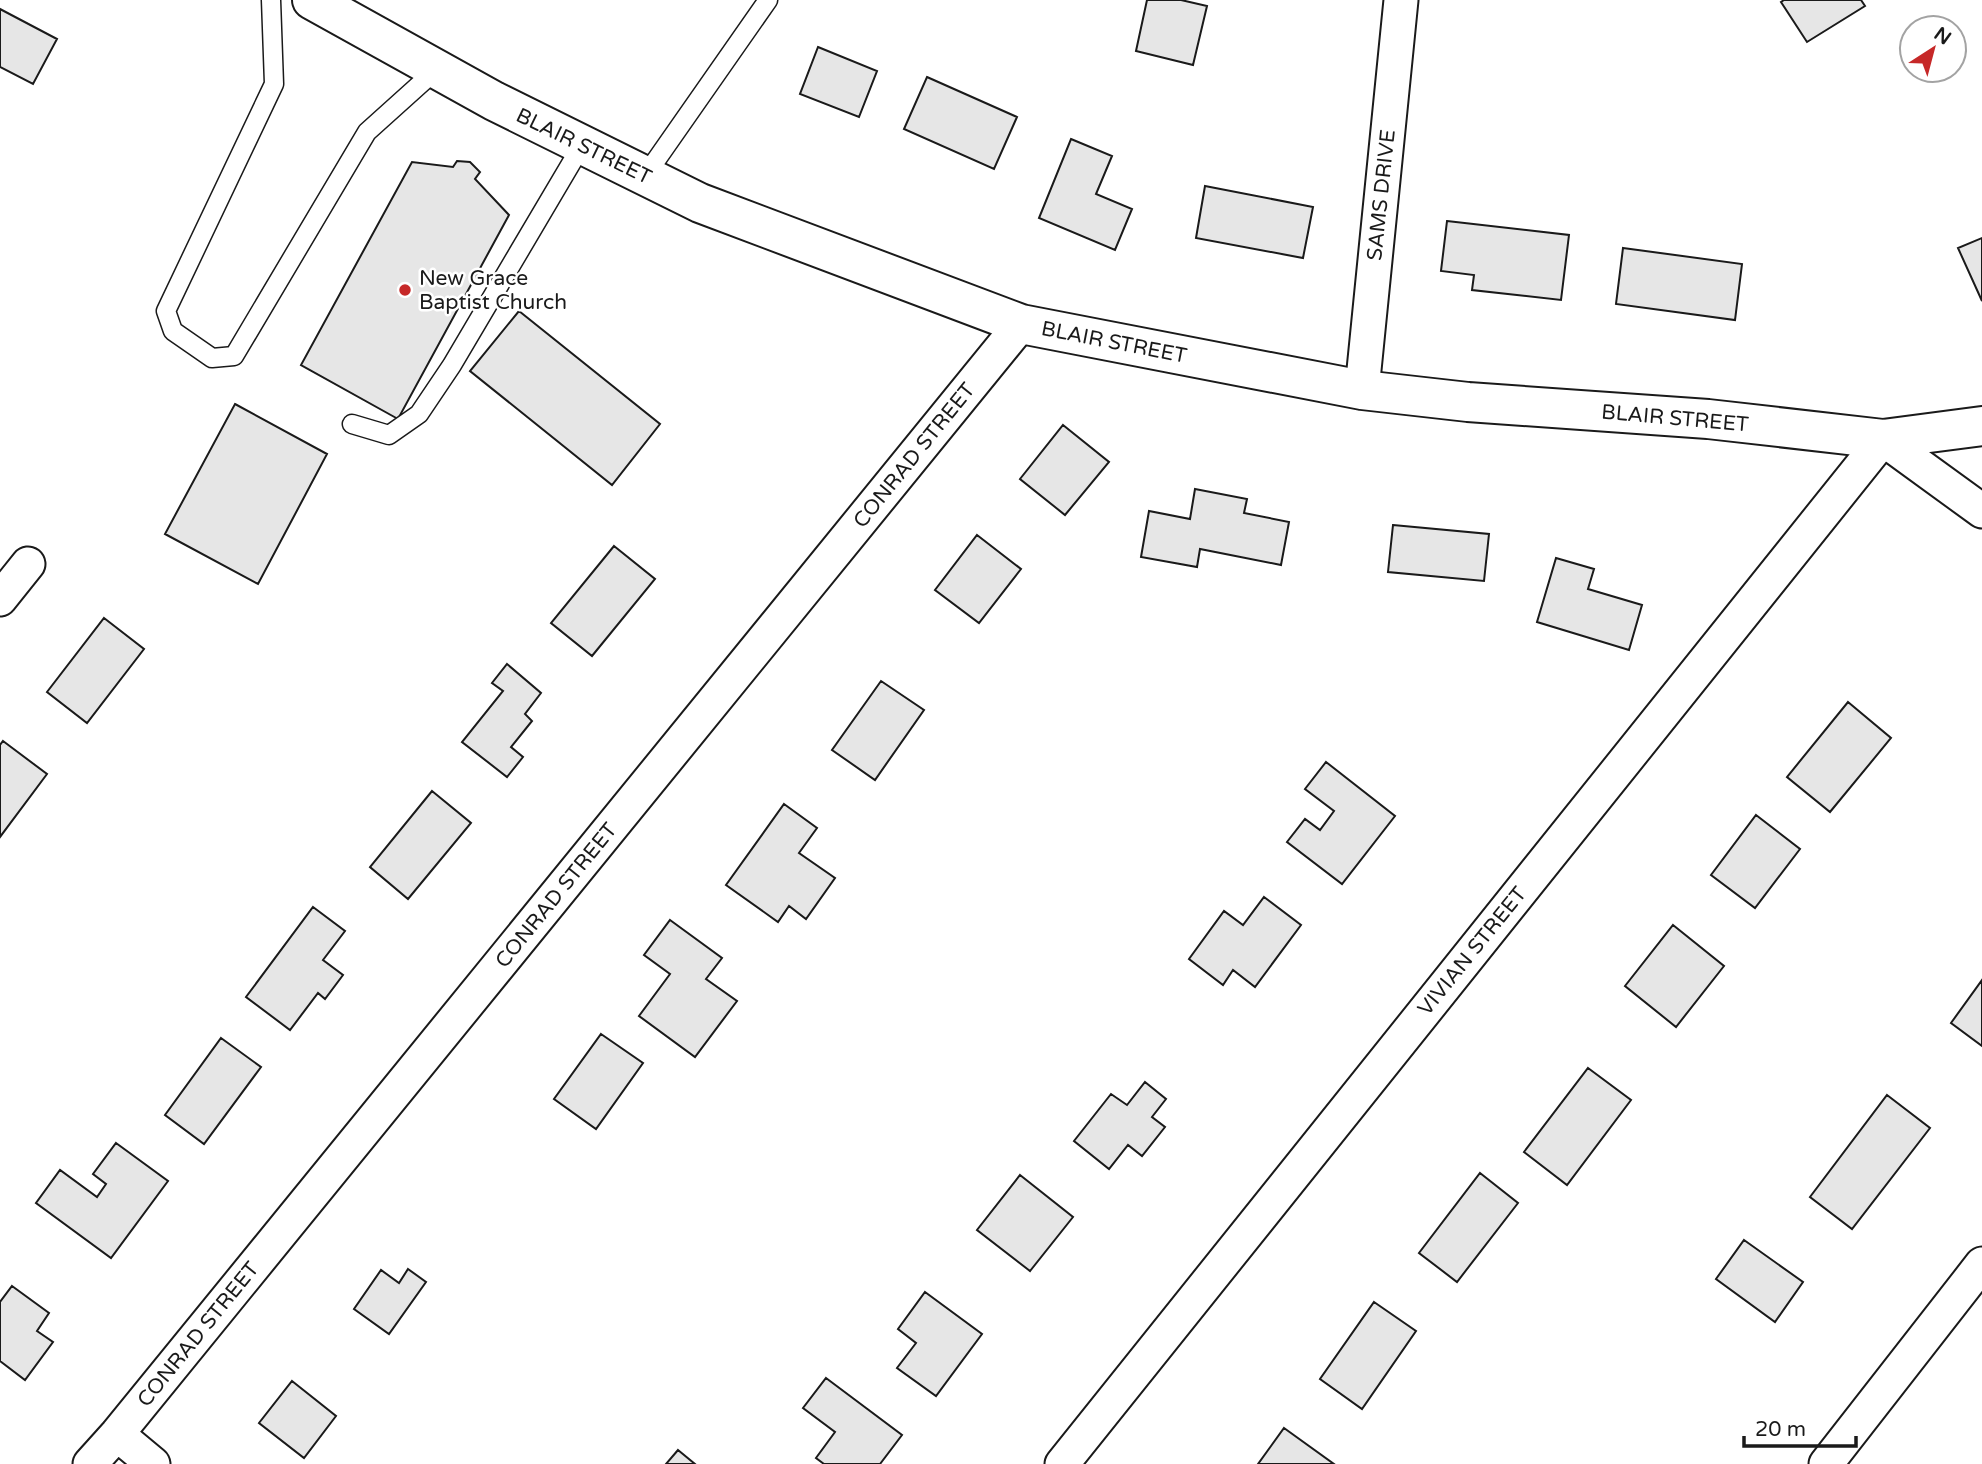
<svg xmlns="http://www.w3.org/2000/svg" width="1982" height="1464" font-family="'Varela Round',sans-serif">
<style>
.building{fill:#e6e6e6;stroke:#1a1a1a;stroke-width:2}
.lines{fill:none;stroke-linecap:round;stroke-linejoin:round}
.service-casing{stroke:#1a1a1a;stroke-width:21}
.minor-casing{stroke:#1a1a1a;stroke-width:37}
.tertiary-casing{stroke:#1a1a1a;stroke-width:42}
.service{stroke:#fff;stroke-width:18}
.minor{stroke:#fff;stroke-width:33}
.tertiary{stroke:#fff;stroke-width:38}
.poi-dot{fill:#c62828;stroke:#fff;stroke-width:2.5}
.labels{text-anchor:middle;stroke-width:5;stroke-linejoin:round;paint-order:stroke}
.street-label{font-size:21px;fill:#1a1a1a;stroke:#fff}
.poi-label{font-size:21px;fill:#1a1a1a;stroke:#fff;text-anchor:start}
</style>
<rect width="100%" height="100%" fill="#fff"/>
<path class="building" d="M 1147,0 L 1181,0 L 1207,6 L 1193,65 L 1136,51 Z
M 1784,0 L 1861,0 L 1865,6 L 1807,42 L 1781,2 Z
M 0,9 L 57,39 L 33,84 L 0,67 Z
M 818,47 L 877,71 L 859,117 L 800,94 Z
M 927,77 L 1017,117 L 994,169 L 904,129 Z
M 1071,139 L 1112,156 L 1096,194 L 1132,209 L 1115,250 L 1039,218 Z
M 457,161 L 470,162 L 480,172 L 475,179 L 509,215 L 398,419 L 301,365 L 412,162 L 453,167 Z
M 1205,186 L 1313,207 L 1303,258 L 1196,238 Z
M 1447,221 L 1569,235 L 1561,300 L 1472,290 L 1474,275 L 1441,271 Z
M 1982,238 L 1982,301 L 1958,248 Z
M 1623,248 L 1742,264 L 1735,320 L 1616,304 Z
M 519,311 L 660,424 L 612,485 L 470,371 Z
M 235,404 L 327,454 L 258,584 L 165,534 Z
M 1063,425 L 1109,462 L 1065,515 L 1020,479 Z
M 1195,489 L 1247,499 L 1244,513 L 1289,522 L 1281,565 L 1200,549 L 1197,567 L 1141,557 L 1149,511 L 1190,519 Z
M 1393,525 L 1489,534 L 1484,581 L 1388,572 Z
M 977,535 L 1021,569 L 979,623 L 935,590 Z
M 614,546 L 655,579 L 592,656 L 551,623 Z
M 1556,558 L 1594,569 L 1588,589 L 1642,605 L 1629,650 L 1537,622 Z
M 104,618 L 144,649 L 87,723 L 47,692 Z
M 507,664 L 541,693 L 525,714 L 532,721 L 511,747 L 523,757 L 507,777 L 462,742 L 503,691 L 492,683 Z
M 881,681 L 924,710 L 875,780 L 832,750 Z
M 1848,702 L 1891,738 L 1830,812 L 1787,777 Z
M 3,741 L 47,774 L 0,837 L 0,745 Z
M 1326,762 L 1395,816 L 1342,884 L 1287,842 L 1305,819 L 1320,830 L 1334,811 L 1305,789 Z
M 432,791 L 471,823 L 408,899 L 370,867 Z
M 784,804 L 817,828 L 799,853 L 835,878 L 806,919 L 789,906 L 778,922 L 726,885 Z
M 1756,815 L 1800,849 L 1755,908 L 1711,875 Z
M 1264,897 L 1301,925 L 1255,987 L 1233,970 L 1223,985 L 1189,959 L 1224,911 L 1243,925 Z
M 313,907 L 345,931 L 323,960 L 343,975 L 325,999 L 318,993 L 290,1030 L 246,997 Z
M 670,920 L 722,958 L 706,979 L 737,1001 L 695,1057 L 639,1016 L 670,974 L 644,955 Z
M 1673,925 L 1724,966 L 1676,1027 L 1625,986 Z
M 1982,980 L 1982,1046 L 1951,1023 Z
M 601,1034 L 643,1063 L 596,1129 L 554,1099 Z
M 221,1038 L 261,1067 L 204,1144 L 165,1115 Z
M 1588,1068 L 1631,1100 L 1567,1185 L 1524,1152 Z
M 1145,1082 L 1166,1099 L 1152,1117 L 1165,1127 L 1142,1156 L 1128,1145 L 1109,1169 L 1074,1141 L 1111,1094 L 1127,1105 Z
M 1887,1095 L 1930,1128 L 1852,1229 L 1810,1197 Z
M 116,1143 L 168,1181 L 111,1258 L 36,1203 L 60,1170 L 97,1197 L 106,1184 L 93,1174 Z
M 1480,1173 L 1518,1203 L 1457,1282 L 1419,1253 Z
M 1020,1175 L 1073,1217 L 1030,1271 L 977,1230 Z
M 1744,1240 L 1803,1282 L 1775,1322 L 1716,1279 Z
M 408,1269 L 426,1282 L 389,1334 L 354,1309 L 381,1270 L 399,1283 Z
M 12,1286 L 49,1313 L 37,1331 L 53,1342 L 25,1380 L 0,1361 L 0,1302 Z
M 925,1292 L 982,1334 L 936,1396 L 897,1368 L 916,1343 L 898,1329 Z
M 1374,1302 L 1416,1331 L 1362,1409 L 1320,1379 Z
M 826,1378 L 902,1435 L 880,1464 L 824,1464 L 816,1458 L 835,1432 L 803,1408 Z
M 292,1381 L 336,1416 L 304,1458 L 259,1423 Z
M 1284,1428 L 1334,1464 L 1258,1464 Z
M 678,1450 L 695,1464 L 666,1464 Z"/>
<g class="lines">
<defs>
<path id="service" d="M 271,0 L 274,84 L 166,311 L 173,331 L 212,358 L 234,356 L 367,132 L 437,69
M 645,176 L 768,0
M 352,424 L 389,435 L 419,414 L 452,365 L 582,145"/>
<path id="minor" d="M 1362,390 L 1401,0
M 0,599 L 28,564
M 117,1434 L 153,1464
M 90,1464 L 117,1434 L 1021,324
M 1062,1464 L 1883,439 L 1982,511
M 1826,1464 L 1982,1264"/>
<path id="tertiary" d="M 312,0 L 494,101 L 700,203 L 1021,324 L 1362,390 L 1468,402 L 1708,419 L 1883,439 L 1982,426"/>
</defs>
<use href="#service" class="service-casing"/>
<use href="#minor" class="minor-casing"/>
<use href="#tertiary" class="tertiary-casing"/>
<use href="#service" class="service"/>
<use href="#minor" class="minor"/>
<use href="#tertiary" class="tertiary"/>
</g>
<circle class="poi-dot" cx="405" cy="290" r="7"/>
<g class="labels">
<g class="street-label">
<text transform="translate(584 146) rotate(26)" y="7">BLAIR STREET</text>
<text transform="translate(1381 195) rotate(-84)" y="7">SAMS DRIVE</text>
<text transform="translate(1114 342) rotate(11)" y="7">BLAIR STREET</text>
<text transform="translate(1675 418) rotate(5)" y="7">BLAIR STREET</text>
<text transform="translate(914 455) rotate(-51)" y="7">CONRAD STREET</text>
<text transform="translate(556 895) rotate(-51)" y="7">CONRAD STREET</text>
<text transform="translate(1472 951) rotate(-51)" y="7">VIVIAN STREET</text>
<text transform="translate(198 1334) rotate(-51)" y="7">CONRAD STREET</text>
</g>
<g class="poi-label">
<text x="419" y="285">New Grace<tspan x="419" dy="24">Baptist Church</tspan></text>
</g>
</g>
<g transform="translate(1933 49) rotate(36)"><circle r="33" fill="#ffffff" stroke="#a3a3a3" stroke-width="2"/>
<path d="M0-5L12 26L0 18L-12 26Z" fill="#c62828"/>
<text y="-10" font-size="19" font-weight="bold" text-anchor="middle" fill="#1a1a1a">N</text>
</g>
<path d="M1744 1436v10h112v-10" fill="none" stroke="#1a1a1a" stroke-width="3.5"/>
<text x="1755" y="1436" font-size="21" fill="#1a1a1a" stroke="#ffffff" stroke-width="5" paint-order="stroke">20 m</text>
</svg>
